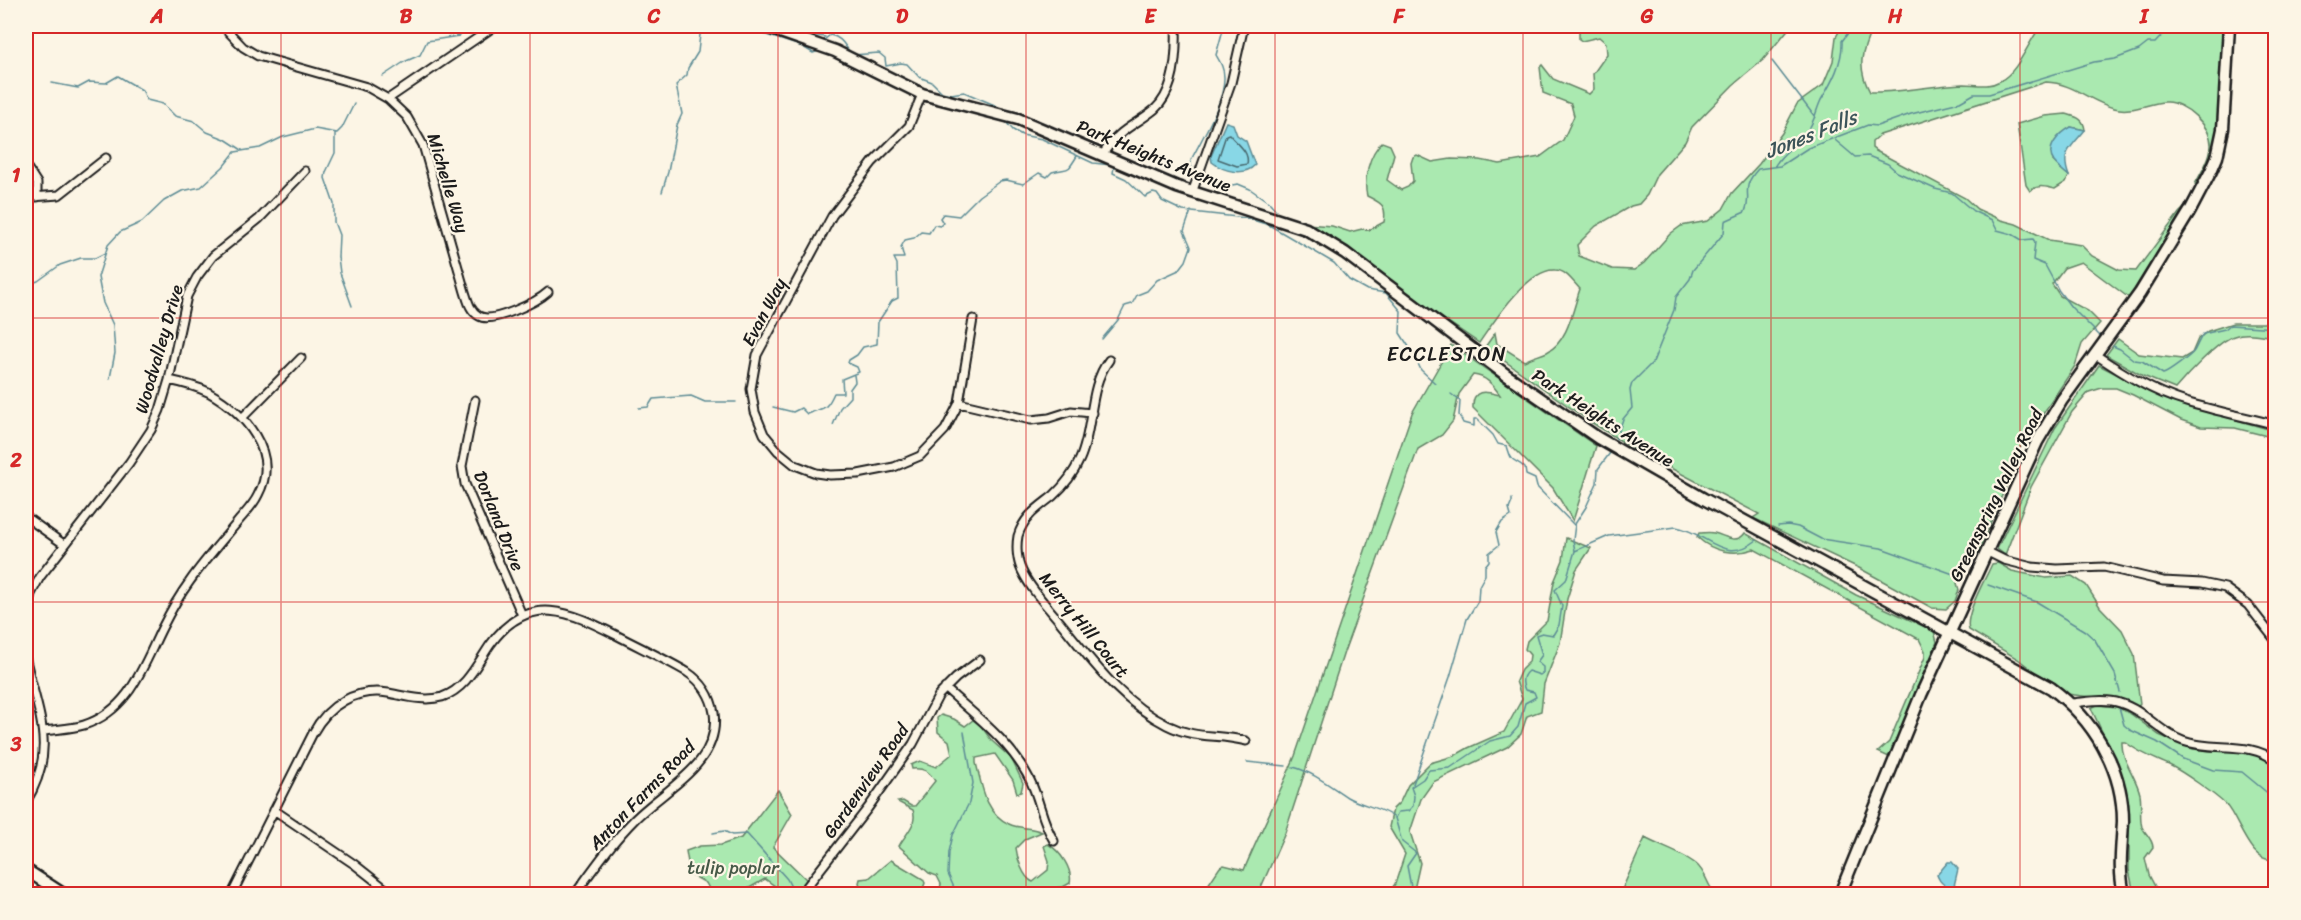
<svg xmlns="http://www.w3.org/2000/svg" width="2301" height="920" font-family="Sriracha,sans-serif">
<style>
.green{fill:#aae9b0;stroke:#638266;stroke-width:1.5}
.water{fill:#88d7e6;stroke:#5d8c95;stroke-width:1.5}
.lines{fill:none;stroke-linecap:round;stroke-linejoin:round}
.shore{stroke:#47676d;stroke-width:1.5}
.stream{stroke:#5d8c95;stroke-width:1.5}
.street-casing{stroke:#1c1c1c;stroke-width:11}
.secondary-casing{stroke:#1c1c1c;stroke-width:15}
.street{stroke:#fcf5e5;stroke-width:7}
.secondary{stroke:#fcf5e5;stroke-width:10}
.grid{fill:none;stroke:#d62828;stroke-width:1.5;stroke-opacity:0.55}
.labels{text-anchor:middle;stroke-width:4.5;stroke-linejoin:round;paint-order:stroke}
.street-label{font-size:18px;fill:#1c1c1c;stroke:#fcf5e5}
.park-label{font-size:18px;fill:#475a48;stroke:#fcf5e5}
.water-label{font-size:20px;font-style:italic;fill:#3c5459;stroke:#fcf5e5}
.neighbourhood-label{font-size:20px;letter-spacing:1.5px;fill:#1c1c1c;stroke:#fcf5e5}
.neatline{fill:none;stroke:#d62828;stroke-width:2}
.grid-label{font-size:20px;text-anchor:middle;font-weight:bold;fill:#d62828}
</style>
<rect width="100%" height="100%" fill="#fcf5e5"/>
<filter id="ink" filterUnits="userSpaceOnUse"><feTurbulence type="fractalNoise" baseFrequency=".0167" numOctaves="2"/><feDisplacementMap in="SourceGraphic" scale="12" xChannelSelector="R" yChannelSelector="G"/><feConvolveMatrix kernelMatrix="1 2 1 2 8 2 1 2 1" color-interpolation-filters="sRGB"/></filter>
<g filter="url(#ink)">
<path class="green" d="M 1579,26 L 1791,26 L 1763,60 L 1733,85 L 1692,127 L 1685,142 L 1657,174 L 1647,195 L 1639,204 L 1631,206 L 1596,226 L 1577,245 L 1579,256 L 1612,269 L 1634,270 L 1644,263 L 1670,234 L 1681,226 L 1708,221 L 1723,209 L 1732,193 L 1759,164 L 1782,133 L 1797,104 L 1823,85 L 1833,61 L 1836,37 L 1842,26 L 1873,26 C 1862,51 1856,66 1870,92 C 1901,93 1932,85 1963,84 C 1976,84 1988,88 2000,81 C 2019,71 2028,42 2041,26 L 2226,26 L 2219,136 L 2212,159 L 2200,185 L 2195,184 C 2201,173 2210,159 2211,146 C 2212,126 2184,101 2165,102 C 2148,103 2131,113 2114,108 C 2089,101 2073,83 2046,82 L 1880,135 L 1872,142 L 1872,148 L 1876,151 L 1965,198 L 1977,209 L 2001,220 L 2016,224 L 2049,240 L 2081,245 L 2092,256 L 2119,270 L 2136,271 L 2179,213 L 2186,206 L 2129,298 L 2081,262 L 2064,268 L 2052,284 L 2060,296 L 2088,311 L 2100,323 L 2082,344 L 2075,366 L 2020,448 L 2015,465 L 1977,554 L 1964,566 L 1957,583 L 1959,590 L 1955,601 L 1946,609 L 1932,608 L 1859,568 L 1753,518 L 1759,514 L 1634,449 L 1589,421 L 1485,347 L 1495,333 L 1497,344 L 1524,361 C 1532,357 1540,355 1547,352 C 1568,342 1573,309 1580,289 C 1573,282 1566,270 1555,270 C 1528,268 1493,323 1479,343 L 1305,224 L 1332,226 L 1350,232 L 1362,229 L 1369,230 L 1384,222 C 1387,205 1381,203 1367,196 C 1363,180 1369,154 1382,142 L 1390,145 L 1394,154 L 1387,180 L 1401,190 L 1408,187 L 1413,181 L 1411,163 L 1413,157 L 1417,155 L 1432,162 L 1451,159 L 1480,160 L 1500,164 L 1540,157 L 1563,140 L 1574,116 L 1571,104 L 1543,93 L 1540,67 L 1542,65 L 1553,79 L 1589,94 L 1594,89 L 1593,74 L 1607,54 L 1606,43 L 1599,37 L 1582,41 L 1579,39 Z
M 2066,114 C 2076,117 2084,118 2085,130 L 2071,127 L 2053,161 L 2069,176 L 2066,182 L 2055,189 C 2045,187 2038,184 2030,191 L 2026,185 L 2017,124 L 2045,116 Z
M 2274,314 L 2275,337 C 2262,336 2247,331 2234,336 C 2218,341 2186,376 2175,389 L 2143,376 L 2106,355 L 2118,339 L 2139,354 L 2182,359 L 2192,353 L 2198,339 L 2208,331 L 2233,323 L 2264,323 Z
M 1451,345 L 1596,446 L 1573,521 L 1553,488 L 1473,408 C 1472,387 1487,392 1500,395 C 1493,385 1486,376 1473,375 L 1459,394 L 1453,421 L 1442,435 L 1418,449 L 1344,652 L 1285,833 L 1258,894 L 1202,894 L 1220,867 L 1224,865 L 1244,870 C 1260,832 1279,795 1295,756 L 1412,413 Z
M 2099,365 L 2153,393 L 2205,411 L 2275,431 L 2275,438 L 2235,428 L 2201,427 L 2181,420 L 2133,395 L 2116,388 L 2102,388 L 2089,392 L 2072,412 L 2031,487 L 2005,555 L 1997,549 L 2055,428 Z
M 1699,533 C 1704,533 1709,532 1714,533 C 1726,536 1737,545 1745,533 L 1856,595 L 1934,631 L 1937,642 L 1889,757 L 1878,752 L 1889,742 L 1925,657 L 1925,651 L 1919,639 L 1754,549 C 1734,556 1713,552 1697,537 Z
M 1566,538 L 1591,548 L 1576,570 L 1567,599 L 1560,643 L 1544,684 L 1541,711 L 1527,716 L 1521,734 L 1507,747 L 1433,782 L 1421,799 L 1410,832 L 1420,863 L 1413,894 L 1388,894 L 1395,884 L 1405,854 L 1389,827 L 1393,809 L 1400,802 L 1408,785 L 1430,763 L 1454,756 L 1468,748 L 1504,732 L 1522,699 L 1516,681 L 1521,670 L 1529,662 L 1530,655 L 1525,649 L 1527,641 L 1547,621 L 1554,582 L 1563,560 Z
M 1998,563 L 2012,571 L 2046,578 L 2072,576 L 2086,585 L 2100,607 L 2122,630 L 2134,654 L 2140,704 L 2137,708 L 2112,697 L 2098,698 L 2067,694 L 2052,681 L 2036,673 L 2018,659 L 1969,630 C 1964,615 1985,580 1992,564 Z
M 2097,705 L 2117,707 L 2131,714 L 2159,735 L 2193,749 L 2212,751 L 2247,750 L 2275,763 L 2275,859 C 2250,865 2239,819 2226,805 C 2216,795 2182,771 2169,765 C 2153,758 2139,753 2125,742 L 2122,742 C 2121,760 2136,776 2140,794 C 2142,804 2139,818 2142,827 C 2146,835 2152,838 2153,847 L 2145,858 L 2149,875 L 2159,894 L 2134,894 L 2129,870 L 2129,821 L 2123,777 L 2091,708 Z
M 941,715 L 954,719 L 965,726 L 973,720 L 981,726 L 992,741 L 1011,758 L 1023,783 L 1021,792 L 1017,793 L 1013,780 L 995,754 L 976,758 L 976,763 C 982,786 985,813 1009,824 C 1019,829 1032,827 1042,832 L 1025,839 L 1016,848 C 1017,858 1023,878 1033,882 L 1048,870 L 1049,861 L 1044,846 L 1048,844 C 1060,851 1073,869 1070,883 L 1063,887 L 1054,888 L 1048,894 L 939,894 L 941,884 L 937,876 L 929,873 L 899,846 C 905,834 918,825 913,810 L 898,802 L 903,801 L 911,806 L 915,806 L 935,781 C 929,771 924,768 912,769 L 911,765 L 920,761 L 936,767 L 952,754 L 949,741 L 938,732 L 937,718 Z
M 778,790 L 792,814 L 773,847 L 810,883 L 800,894 L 786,894 L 765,879 L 739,894 L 712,894 L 706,883 L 690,874 L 686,851 L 700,846 L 721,845 L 741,838 Z
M 1645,838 C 1659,846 1684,854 1696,864 C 1707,873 1707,887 1716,894 L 1620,894 Z
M 891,860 L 923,879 L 925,883 L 921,894 L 865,894 L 859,883 L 860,879 L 869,878 Z"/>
<path class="water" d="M 1226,122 L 1233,124 L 1237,135 L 1246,141 L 1255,165 C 1244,177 1223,171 1212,162 L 1211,156 Z
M 2071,127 L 2085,130 C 2071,148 2060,152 2069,176 C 2064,172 2058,167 2054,162 C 2044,148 2060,133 2071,127 Z
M 1948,862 L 1952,862 L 1958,869 L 1954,886 C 1946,888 1940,883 1937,875 Z"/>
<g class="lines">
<path class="shore" d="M 1229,134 C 1236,143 1250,151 1247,164 L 1237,166 L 1218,159 L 1226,135 Z"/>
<path class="stream" d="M 739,26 L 803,47 L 813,53 L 819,51
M 783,26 L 808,34 L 825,37
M 823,41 L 830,35 C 844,38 844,47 853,55 L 879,53 L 885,58 L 886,66 L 901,63 L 907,64 L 919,77 L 932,82 L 942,92 L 951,94 L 964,92 L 997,106 L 999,109
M 1772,61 L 1815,117
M 383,76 L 404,62 L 420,55 L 427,41 L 459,36 L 467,30 L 477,26
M 52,83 L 78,88 L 89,82 L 106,83 L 118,76 L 142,90 L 147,100 L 163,104 L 175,116 L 194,121 L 207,132 L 225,139 L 242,150
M 1004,120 L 1013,130 L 1022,135 L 1042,139 L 1093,163 L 1111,165 L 1114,167 L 1113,173 L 1126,179 L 1145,197 L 1153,193 L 1157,194 L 1162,201 L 1183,211 L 1246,218 L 1269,225 L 1334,263 L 1349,280 L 1367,290 L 1386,293 L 1401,311 L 1400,333 L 1413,353 L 1421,370 L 1435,383
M 335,134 L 335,153 L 326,172 L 325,178 L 334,204 L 334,222 L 339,235 L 338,257 L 340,273 L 352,306
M 1835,140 L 1855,157 L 1868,156 L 1888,164 L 1897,172 L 1935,189 L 1952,193 L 1973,211 L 1992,220 L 1997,230 L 2012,234 L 2022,240 L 2033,239 L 2035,242 L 2033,260 L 2045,265 L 2059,291 L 2071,307 L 2100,336
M 1774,167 C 1783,151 1798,144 1808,130 C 1815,121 1816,110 1821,100 C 1832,82 1843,62 1842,41 L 1848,33 L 1849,26
M 1195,172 L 1190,165 L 1191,160 C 1202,138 1225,102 1224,77 C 1224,68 1220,62 1216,55 L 1224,26
M 1207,178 L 1226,186 L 1238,184 L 1250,189 L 1270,203 L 1276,210
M 662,192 L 668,172 L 677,125 L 682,114 L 676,85 L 687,75 L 688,68 L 698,52 L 701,26
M 26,285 L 38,281 L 60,265 L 81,258 L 95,258 L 105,253
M 1102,339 L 1118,320 L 1125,306 L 1132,304 L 1137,295 L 1147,291 L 1157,280 L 1179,270 L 1186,261 L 1191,247 L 1184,231 L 1191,211
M 2113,346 L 2120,349 L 2134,360 L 2142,361 L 2163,374 C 2168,373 2192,355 2194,351 C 2197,346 2199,340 2203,334 L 2225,329 L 2230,325 L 2276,328
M 110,378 L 115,353 L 113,325 L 103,303 L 98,277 L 108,245 L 120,232 L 142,222 L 164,201 L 182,191 L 201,187 L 223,167 L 235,152 L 260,148 L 283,137 L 315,129 L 337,133 L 342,128 L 354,104
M 1451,394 L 1460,401 L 1459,415 L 1463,423 L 1474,426 L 1474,419 L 1477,419 L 1493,435 L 1498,444 L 1507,446 C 1513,466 1512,456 1525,468 L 1526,475 L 1535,479 L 1537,487 L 1574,525
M 773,407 L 793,412 L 801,408 L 807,414 C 824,407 826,411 834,393 L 843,393 L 842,379 L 859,372 L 857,367 L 848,363 L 849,360 L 857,355 L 863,347 L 877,344 L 878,322 L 892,301 L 898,298 L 897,264 L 894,258 L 904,258 L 901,247 L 905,240 L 914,238 L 921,232 L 929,233 L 934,225 L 940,226 L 943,223 L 940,218 L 943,214 L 959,216 L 979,196 L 1000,181 L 1006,180 L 1023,184 L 1039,173 L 1047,177 L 1052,172 C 1070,167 1066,174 1077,156
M 639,408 L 648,407 L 653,399 L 691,396 L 705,402 L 736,402
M 833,425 L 840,408 L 850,397 L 850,389 L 855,382 L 854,375
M 1616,439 L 1623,419 L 1632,408 L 1630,390 L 1632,383 L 1653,362 L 1674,310 L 1676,297 L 1690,279 L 1693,270 L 1724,233 L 1725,221 L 1745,212 C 1753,194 1739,190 1758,169 L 1780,166 L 1808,148 L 1868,125 L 1877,126 L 1911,114 L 1960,102 L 1974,94 L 1989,94 L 2094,62 L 2115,59 L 2139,50 L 2148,43 L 2155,43 L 2171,26
M 1778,526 L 1788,525 L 1798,527 L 1821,539 L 1881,548 L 1956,575
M 1575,551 L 1609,536 L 1676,527 C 1707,532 1724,566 1757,540
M 1988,585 L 2037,602 L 2085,631 L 2095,640 L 2115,674 L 2120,692
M 2119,707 L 2124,725 L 2130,730 L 2157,742 L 2183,759 L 2213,770 L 2242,772 L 2276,800
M 1247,762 L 1286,766
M 1293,767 C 1313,772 1330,786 1347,797 C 1362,806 1381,807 1395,818
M 1413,784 L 1450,677 L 1467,619 L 1478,601 L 1479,586 L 1485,575 L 1485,566 L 1489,561 L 1489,553 L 1499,545 L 1496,532 L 1502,522 L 1511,516 L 1509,509 L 1512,502 L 1512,499
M 713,833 L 724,831 L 732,835 L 747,834 L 787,879 L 792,889
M 954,894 L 955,890 L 948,874 L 949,852 L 953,835 L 969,803 L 973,783 L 964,732
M 1394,894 L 1411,887 L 1407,866 L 1416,853 L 1402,842 L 1395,818 L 1398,812 L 1408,811 L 1413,806 L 1414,796 L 1411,787 L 1423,779 L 1429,770 L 1450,768 L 1490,741 L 1510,736 L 1518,727 L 1525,703 L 1536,697 L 1534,692 L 1525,690 C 1521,682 1522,676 1528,671 L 1540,675 L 1543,673 L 1543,667 L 1537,662 L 1542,655 L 1536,635 L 1542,633 L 1553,635 L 1559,625 L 1562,606 L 1555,590 L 1566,580 L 1575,551 L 1573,540 L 1575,524 L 1586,507 L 1597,483 L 1598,469 L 1610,453"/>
<defs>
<path id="street" d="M 223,26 L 243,47 L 258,56 L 367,87 L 388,99 L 407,117 L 423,145 L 465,292 C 468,301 470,311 479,316 C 492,324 537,302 548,292
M 922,94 L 909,126 L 873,162 L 832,216 L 757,355 L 751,389 L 755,412 L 764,434 L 778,451 L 795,465 L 816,473 L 830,475 L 858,474 L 894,467 L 920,456 L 945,430 L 959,403 L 973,319
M 388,99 L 495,26
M 1103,154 C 1120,128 1133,127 1155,109 C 1176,90 1177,52 1176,26
M 26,166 L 37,183 L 37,197
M 1192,193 L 1231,83 L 1244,26
M 26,200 L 32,197 L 59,195 L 106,158
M 2096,355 C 2124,374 2153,392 2186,402 C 2215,411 2246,417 2276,425
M 1109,360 C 1088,387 1094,428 1080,459 C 1074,473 1064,486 1053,496 C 1038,508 1024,516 1018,536 C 1016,547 1017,561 1022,571 C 1031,590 1047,606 1060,622 C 1092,661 1121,702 1167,725 C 1197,740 1217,733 1246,741
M 475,400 L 462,466 L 465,484 L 522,615
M 959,403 L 1031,420 L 1049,418 L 1071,411 L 1092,413
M 242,418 L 301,358
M 26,517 L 65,545
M 1986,551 L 2004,560 L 2032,567 L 2057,569 L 2104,567 L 2163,581 L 2202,583 L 2225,588 L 2248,605 L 2276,641
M 26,614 L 31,594 L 40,577 L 129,463 L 151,430 L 160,410 L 169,380 L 187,296 L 197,277 L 213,256 L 259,219 L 305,171
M 26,660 C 38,714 58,750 26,802
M 945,688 C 976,716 1011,742 1030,780 C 1040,800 1042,822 1054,841
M 2070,703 C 2086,702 2105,698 2120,703 C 2144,710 2160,733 2183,741 C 2214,752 2249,740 2276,761
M 44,731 C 57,729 71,729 84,725 C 130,710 143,666 162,628 C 170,612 179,596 190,581 C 204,561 220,543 236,524 C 243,515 253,506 258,495 C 281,453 244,412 208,392 C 196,386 183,383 169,380
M 274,810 L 354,864 L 392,894
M 232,894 L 313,733 C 328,705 356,688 388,693 C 405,696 424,702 442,697 C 466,689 477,664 490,645 C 528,591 571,612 618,636 C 641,648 665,659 687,672 C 702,682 711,695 714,713 C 721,763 666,788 635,819 C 612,842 594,868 575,894
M 801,894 L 868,808 L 913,744 L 939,695 L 956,678 L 980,660"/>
<path id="secondary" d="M 763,26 L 835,51 L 922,94 L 1018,119 L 1177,187 L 1306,229 L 1345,253 L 1505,374 L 1598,438 L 1704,499 L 2051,688 C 2093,719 2123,768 2123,821 C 2122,846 2118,869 2124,894
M 26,870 L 63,894
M 1840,894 L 1921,695 L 2037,442 L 2062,400 L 2140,293 L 2190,211 L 2211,171 L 2217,157 L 2223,129 L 2229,26"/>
</defs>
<use href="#street" class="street-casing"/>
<use href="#secondary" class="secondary-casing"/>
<use href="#street" class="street"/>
<use href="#secondary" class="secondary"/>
</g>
</g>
<path class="grid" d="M 281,26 L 281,894M 530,26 L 530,894M 778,26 L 778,894M 1026,26 L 1026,894M 1275,26 L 1275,894M 1523,26 L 1523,894M 1771,26 L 1771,894M 2020,26 L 2020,894M 26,318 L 2276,318M 26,602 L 2276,602"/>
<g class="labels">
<g class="street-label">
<text transform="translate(1154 156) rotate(22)" y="6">Park Heights Avenue</text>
<text transform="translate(448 183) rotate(73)" y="6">Michelle Way</text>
<text transform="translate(764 312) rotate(-62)" y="6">Evan Way</text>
<text transform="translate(159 349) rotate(-74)" y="6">Woodvalley Drive</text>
<text transform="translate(1603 418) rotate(33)" y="6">Park Heights Avenue</text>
<text transform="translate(1996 495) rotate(-64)" y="6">Greenspring Valley Road</text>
<text transform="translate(499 521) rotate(68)" y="6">Dorland Drive</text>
<text transform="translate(1084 625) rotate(51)" y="6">Merry Hill Court</text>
<text transform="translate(866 781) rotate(-55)" y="6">Gardenview Road</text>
<text transform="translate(642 795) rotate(-46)" y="6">Anton Farms Road</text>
</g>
<g class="park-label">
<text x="733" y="874">tulip poplar</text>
</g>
<g class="water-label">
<text transform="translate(1811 134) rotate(-22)" y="7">Jones Falls</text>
</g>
<g class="neighbourhood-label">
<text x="1447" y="361">ECCLESTON</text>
</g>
</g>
<rect width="2301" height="920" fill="none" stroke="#fcf5e5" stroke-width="66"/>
<rect x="33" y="33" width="2235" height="854" class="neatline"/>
<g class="grid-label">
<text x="157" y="23">A</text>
<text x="406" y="23">B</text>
<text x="654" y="23">C</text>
<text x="902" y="23">D</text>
<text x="1150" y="23">E</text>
<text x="1399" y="23">F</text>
<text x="1647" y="23">G</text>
<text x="1895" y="23">H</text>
<text x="2144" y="23">I</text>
<text x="16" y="182">1</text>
<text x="16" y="467">2</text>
<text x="16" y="751">3</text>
</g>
</svg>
